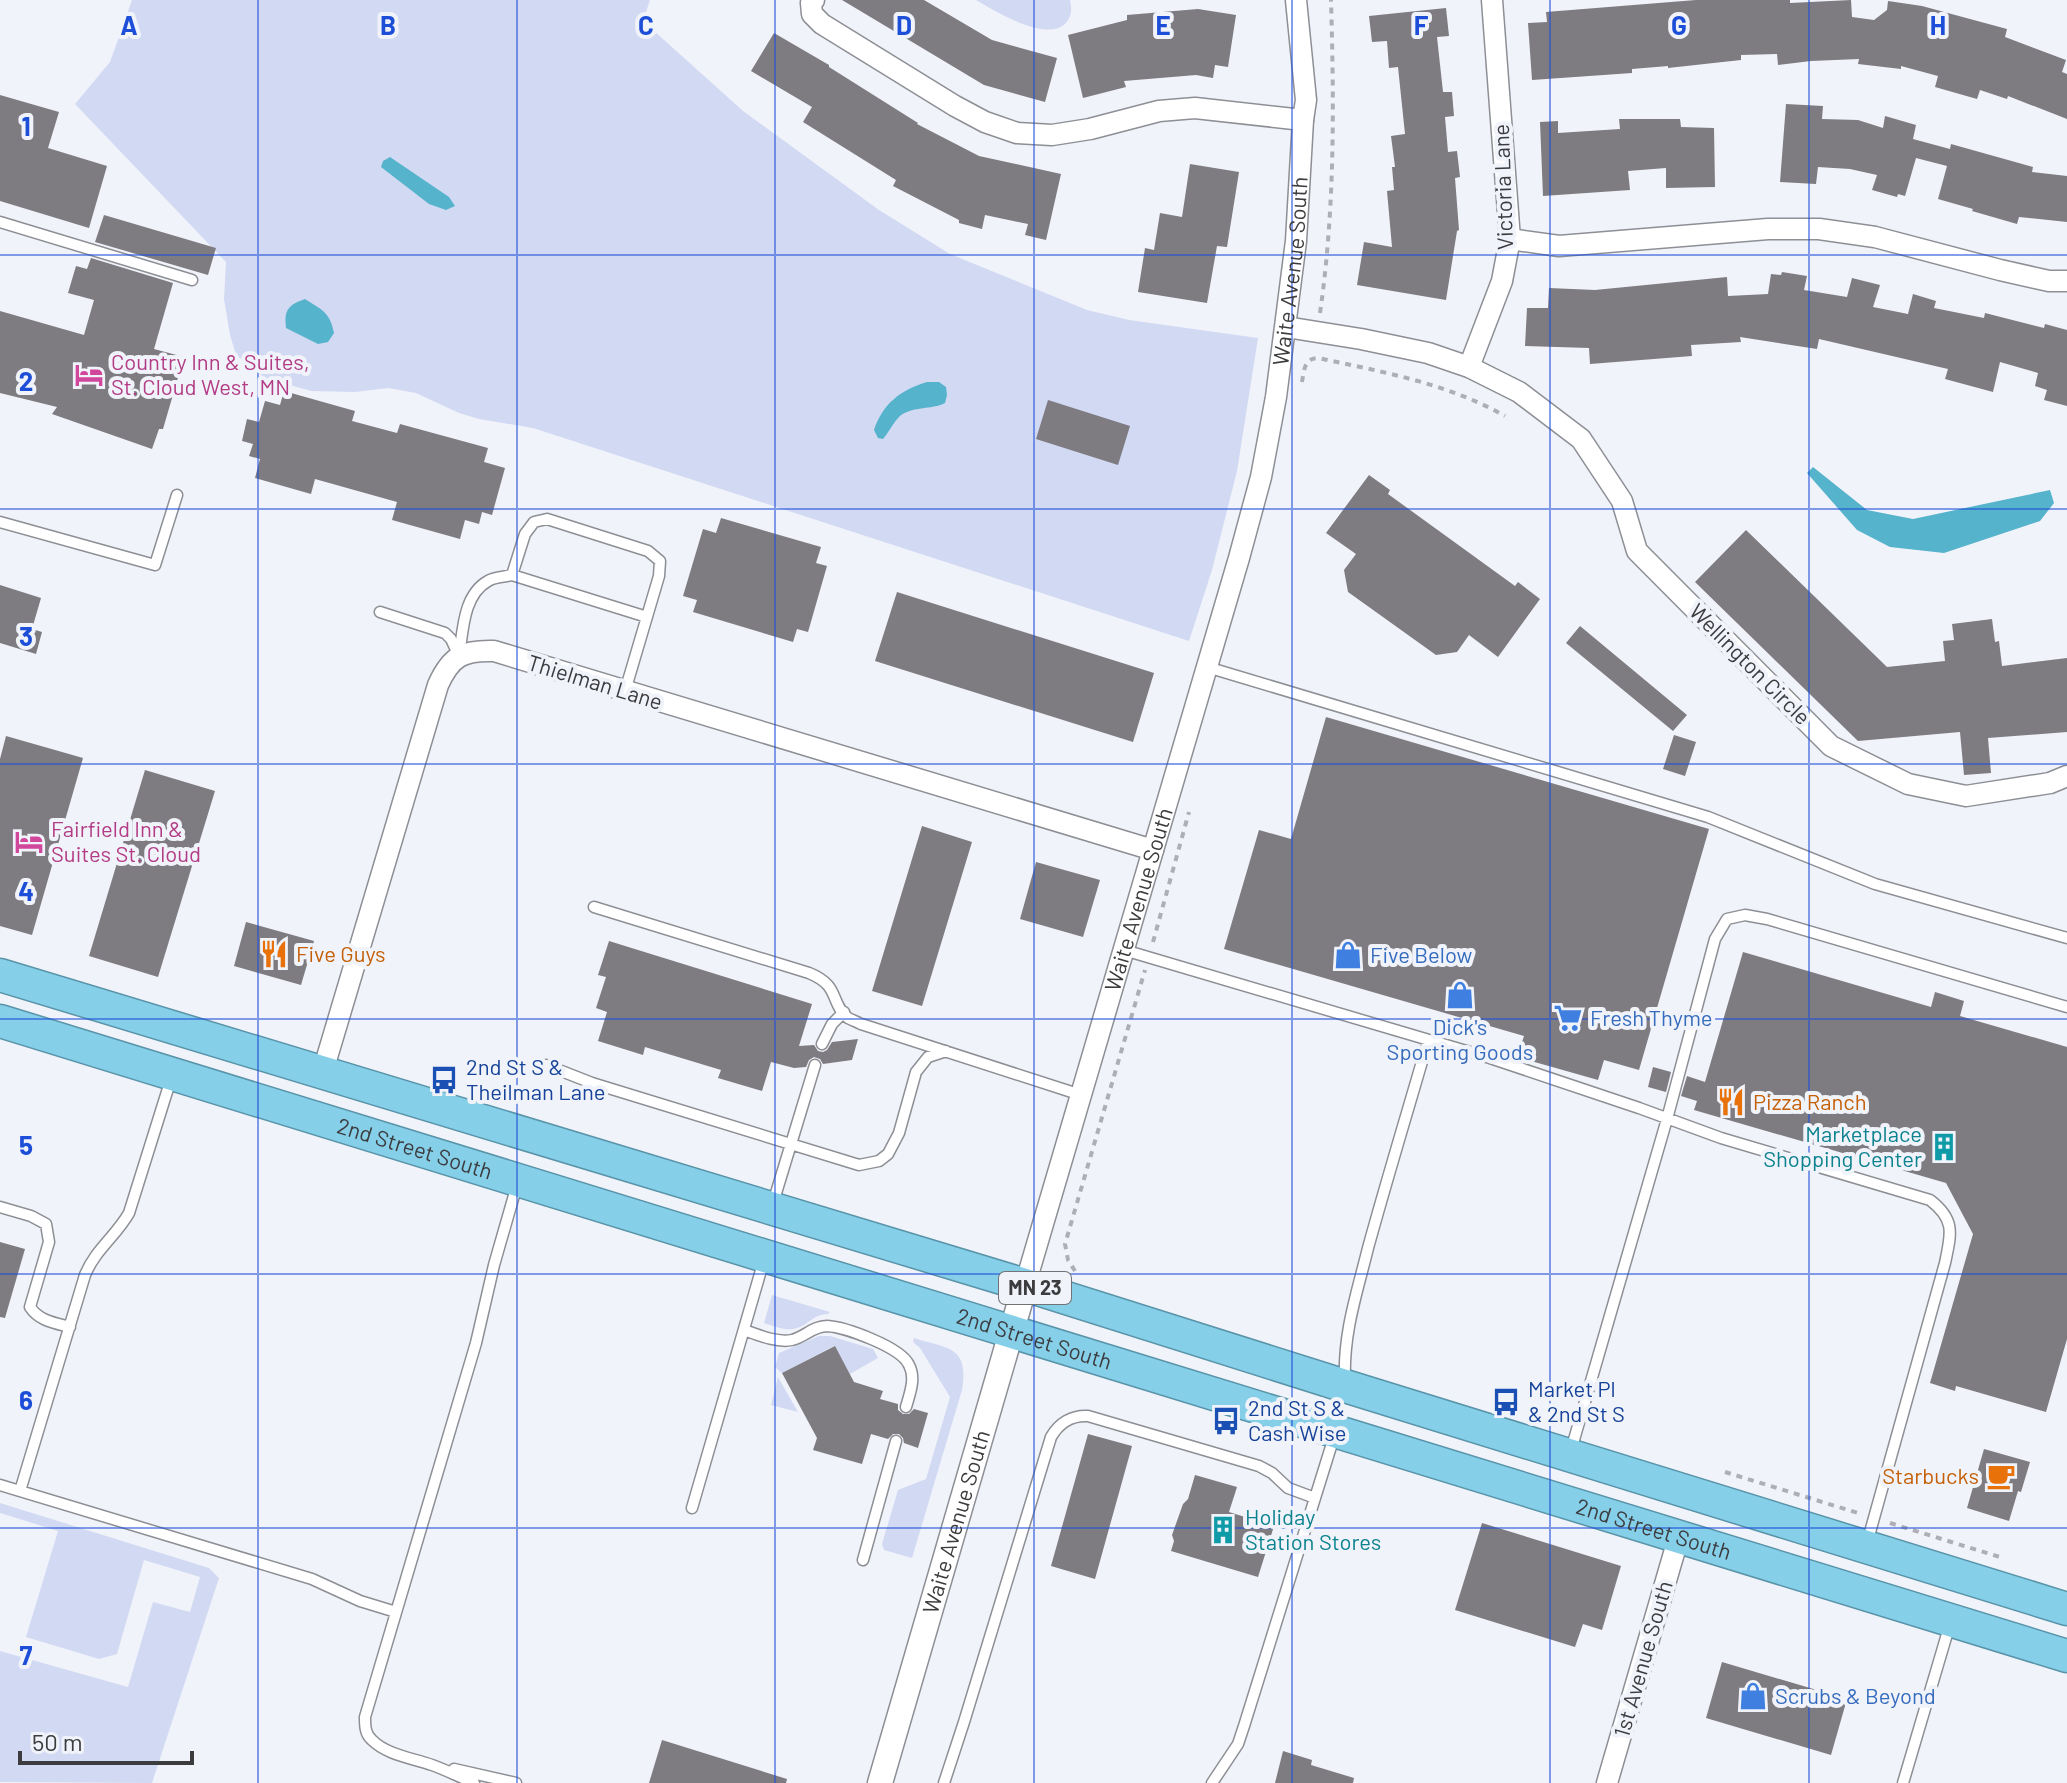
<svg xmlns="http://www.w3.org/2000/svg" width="2067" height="1783" font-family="Barlow,sans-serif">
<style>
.green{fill:#d2d9f3}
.water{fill:#56b3cc}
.building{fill:#7e7b81}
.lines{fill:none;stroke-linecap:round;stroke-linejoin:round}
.service-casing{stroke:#8d8f95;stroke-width:13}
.minor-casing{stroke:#8d8f95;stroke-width:23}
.tertiary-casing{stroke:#8d8f95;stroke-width:27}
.trunk-casing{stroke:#5994a9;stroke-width:35}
.path{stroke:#adafb4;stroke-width:4;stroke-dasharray:6 6;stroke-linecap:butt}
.service{stroke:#fff;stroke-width:10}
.minor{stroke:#fff;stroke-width:20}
.tertiary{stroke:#fff;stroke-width:24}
.trunk{stroke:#86cfe8;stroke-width:32}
.grid{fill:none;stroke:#1d4ed8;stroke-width:2;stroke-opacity:0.55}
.labels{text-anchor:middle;stroke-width:8;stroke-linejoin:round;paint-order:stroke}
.shield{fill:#f1f3fa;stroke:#727377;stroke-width:2}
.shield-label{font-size:20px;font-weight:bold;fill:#3c3c3f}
.street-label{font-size:22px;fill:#3c3c3f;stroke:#f1f3fa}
.hotel-label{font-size:22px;fill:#b23c85;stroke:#f1f3fa;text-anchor:start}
.food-label{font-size:22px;fill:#c56008;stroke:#f1f3fa;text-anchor:start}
.shop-label{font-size:22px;fill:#366cbe;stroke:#f1f3fa;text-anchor:start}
.transit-label{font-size:22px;fill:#164399;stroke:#f1f3fa;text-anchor:start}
.culture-label{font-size:22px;fill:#0d838f;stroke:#f1f3fa;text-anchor:end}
.grid-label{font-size:26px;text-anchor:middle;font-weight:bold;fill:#1d4ed8;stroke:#f1f3fa;stroke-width:8;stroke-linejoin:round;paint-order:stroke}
</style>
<rect width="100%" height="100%" fill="#f1f3fa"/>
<path class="green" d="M 132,0 L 650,0 L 643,21 L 743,111 L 879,210 L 950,254 L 1087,310 L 1129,320 L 1258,338 L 1237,471 L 1212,570 L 1189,641 L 533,428 L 479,419 L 459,413 L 416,393 L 388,388 L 355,392 L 311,391 L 265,378 L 236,355 L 230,335 L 224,299 L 226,262 L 75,104 L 110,62 Z
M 976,0 L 1070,0 C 1072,8 1072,17 1065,24 C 1045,42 995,11 976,0 Z
M 772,1295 L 830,1312 L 828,1314 C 812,1315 810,1324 797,1328 C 787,1332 774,1326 764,1323 Z
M 819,1336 L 830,1336 L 873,1349 L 878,1358 L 850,1374 L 834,1346 L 782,1373 L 775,1367 L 779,1353 Z
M 914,1338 C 949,1349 969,1346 962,1390 L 912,1558 L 884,1550 L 882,1544 L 898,1490 L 926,1479 L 950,1397 L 920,1348 L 913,1342 Z
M 778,1377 L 798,1412 L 771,1405 Z
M 0,1503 L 209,1568 L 219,1578 L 152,1783 L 0,1782 L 0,1651 L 128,1687 L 153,1602 L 190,1612 L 200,1577 L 144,1560 L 117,1654 L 99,1659 L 26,1637 L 58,1531 L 0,1513 Z"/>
<path class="water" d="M 390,157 L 449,197 L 455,206 L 446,210 L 429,204 L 381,167 L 383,161 Z
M 305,299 C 322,310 330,312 334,333 L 328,342 L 318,344 L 286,328 C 284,310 288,305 305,299 Z
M 927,382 L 939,382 L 946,387 L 947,395 L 945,403 C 932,410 910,406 899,417 C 893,423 889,432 883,439 L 878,438 L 874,430 C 883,403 901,390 927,382 Z
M 1813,467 L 1867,510 L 1913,519 L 2050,490 L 2054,503 L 2040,521 L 1944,553 L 1890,547 L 1857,530 L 1807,473 Z"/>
<path class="building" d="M 842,0 L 924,0 L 992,40 L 1057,58 L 1045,102 L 984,85 Z
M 1696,0 L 1790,0 L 1790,3 L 1851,0 L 1852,17 L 1874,20 L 1887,10 L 1888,1 L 1922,6 L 2007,29 L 2005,37 L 2066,60 L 2062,72 L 2067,74 L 2067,119 L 2008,96 L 2007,99 L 1980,90 L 1977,99 L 1935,87 L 1938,76 L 1901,66 L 1901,69 L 1858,64 L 1859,59 L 1811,61 L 1778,65 L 1777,54 L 1741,55 L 1741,60 L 1668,68 L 1668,66 L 1632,69 L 1632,73 L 1532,80 L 1528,23 L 1547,22 L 1546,12 Z
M 1446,8 L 1449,36 L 1437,37 L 1443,92 L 1452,92 L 1454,116 L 1445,117 L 1448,152 L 1457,151 L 1460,177 L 1455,178 L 1459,230 L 1457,231 L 1446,300 L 1357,285 L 1364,242 L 1392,247 L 1387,191 L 1394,190 L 1392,167 L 1395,167 L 1391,136 L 1405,134 L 1398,67 L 1389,68 L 1387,41 L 1372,42 L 1369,16 Z
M 1198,9 L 1236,15 L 1228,67 L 1215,65 L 1213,78 L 1196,75 L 1124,81 L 1126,87 L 1083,98 L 1068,35 L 1127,20 L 1127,15 Z
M 774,33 L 829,65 L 829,67 L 918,123 L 917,124 L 979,156 L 1061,174 L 1046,240 L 1025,235 L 1028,224 L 985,215 L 982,229 L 959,223 L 959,220 L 893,186 L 896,180 L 803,122 L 812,107 L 751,71 Z
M 0,95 L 59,112 L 48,148 L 107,166 L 89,228 L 0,201 Z
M 1786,104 L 1823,106 L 1822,119 L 1858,120 L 1883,128 L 1885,116 L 1916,125 L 1913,139 L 1950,149 L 1951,144 L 2033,167 L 2032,172 L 2067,176 L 2067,222 L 2019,217 L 2017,224 L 1972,211 L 1973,209 L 1938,199 L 1947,166 L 1916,158 L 1905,196 L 1898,194 L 1897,197 L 1872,190 L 1877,175 L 1850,169 L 1818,167 L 1816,184 L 1780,182 Z
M 1619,119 L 1680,119 L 1681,127 L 1714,128 L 1715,187 L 1666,188 L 1666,168 L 1628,171 L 1630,190 L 1543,196 L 1540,122 L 1558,121 L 1558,133 L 1620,129 Z
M 1190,164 L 1239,172 L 1227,247 L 1217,246 L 1207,303 L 1138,292 L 1145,248 L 1154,250 L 1160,213 L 1182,217 Z
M 104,215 L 216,248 L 208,275 L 95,242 Z
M 91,258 L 173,283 L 154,349 L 184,357 L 163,429 L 159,429 L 152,449 L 52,414 L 57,407 L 0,393 L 0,311 L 84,335 L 94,300 L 68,293 L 76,266 L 87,269 Z
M 1782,272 L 1807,276 L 1804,290 L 1847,297 L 1852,278 L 1880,285 L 1873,307 L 1908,314 L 1913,294 L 1936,301 L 1934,308 L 1984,318 L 1985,313 L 2044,328 L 2045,324 L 2067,330 L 2067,406 L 2044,400 L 2047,390 L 2035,386 L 2038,373 L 2000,362 L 1993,392 L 1945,379 L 1948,369 L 1819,339 L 1817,349 L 1740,337 L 1741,342 L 1691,345 L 1692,356 L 1590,364 L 1589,348 L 1525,346 L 1527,308 L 1548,308 L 1549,288 L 1595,290 L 1727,277 L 1728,296 L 1768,294 L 1771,274 L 1781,275 Z
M 284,391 L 355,411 L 352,421 L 397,433 L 400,424 L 488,448 L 484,462 L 505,468 L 492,515 L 482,512 L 479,524 L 465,520 L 460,539 L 392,520 L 397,502 L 315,479 L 311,494 L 255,478 L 260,459 L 249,456 L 253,444 L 242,441 L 247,419 L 259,422 L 265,401 L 280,405 Z
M 1048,400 L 1130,426 L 1118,465 L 1036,439 Z
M 1369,475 L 1390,490 L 1388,494 L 1515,586 L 1518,582 L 1540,599 L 1498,657 L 1469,635 L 1457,652 L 1436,655 L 1348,592 L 1344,570 L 1356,554 L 1326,533 Z
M 721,518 L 821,547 L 816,563 L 827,566 L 808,632 L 797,629 L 793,642 L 693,612 L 697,600 L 683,596 L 703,529 L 716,533 Z
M 1746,530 L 1887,667 L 1945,661 L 1943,641 L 1954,640 L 1952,624 L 1992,619 L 1995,642 L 1999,641 L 2002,666 L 2067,658 L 2067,732 L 1988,738 L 1991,773 L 1964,775 L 1960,732 L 1858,741 L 1695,582 Z
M 0,585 L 41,598 L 32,629 L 42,632 L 36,654 L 0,643 Z
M 897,592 L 1154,673 L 1133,742 L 875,661 Z
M 1580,626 L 1687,715 L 1673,731 L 1566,643 Z
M 1326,717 L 1709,829 L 1639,1070 L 1604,1060 L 1598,1080 L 1517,1057 L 1524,1036 L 1224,949 L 1259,830 L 1291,839 Z
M 1674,735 L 1696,742 L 1685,776 L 1663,769 Z
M 6,736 L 83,758 L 32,935 L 0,926 L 0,759 Z
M 145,770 L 215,791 L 158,977 L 89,956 Z
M 922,826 L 972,842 L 922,1006 L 872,991 Z
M 1036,862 L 1100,880 L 1083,937 L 1020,919 Z
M 246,922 L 314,941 L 301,985 L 234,966 Z
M 609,941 L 812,1004 L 799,1046 L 814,1045 L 818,1051 L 823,1052 L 827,1050 L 832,1042 L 858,1039 L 852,1060 L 823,1064 L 820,1059 L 814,1057 L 809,1060 L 806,1067 L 794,1068 L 771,1062 L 762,1091 L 718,1078 L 721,1070 L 645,1047 L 643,1055 L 598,1041 L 607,1012 L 596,1008 L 606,977 L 598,975 Z
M 1743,952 L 1931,1007 L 1935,992 L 1964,1001 L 1960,1016 L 2067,1047 L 2067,1339 L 2046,1412 L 1956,1386 L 1955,1391 L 1930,1383 L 1973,1234 L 1946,1183 L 1694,1110 L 1697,1101 L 1681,1096 L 1687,1076 L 1705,1082 Z
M 1653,1067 L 1671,1072 L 1666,1092 L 1648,1087 Z
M 0,1242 L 25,1249 L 5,1318 L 0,1317 Z
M 835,1346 L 854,1382 L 883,1391 L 880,1399 L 898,1404 L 898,1410 L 903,1414 L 909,1414 L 914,1409 L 928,1413 L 918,1448 L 904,1443 L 903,1438 L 899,1434 L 893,1434 L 888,1439 L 871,1434 L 862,1464 L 813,1450 L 817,1438 L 782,1373 Z
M 1088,1434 L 1132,1446 L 1095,1579 L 1051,1566 Z
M 1984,1449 L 2030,1462 L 2021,1492 L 2018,1491 L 2009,1521 L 1967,1508 Z
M 1195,1475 L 1237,1487 L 1229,1512 L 1274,1526 L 1258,1577 L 1171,1551 L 1174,1541 L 1172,1535 L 1183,1504 L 1188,1499 Z
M 1482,1523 L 1621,1566 L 1602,1630 L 1583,1624 L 1575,1647 L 1455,1610 Z
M 1722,1662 L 1847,1699 L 1831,1755 L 1706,1718 Z
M 662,1740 L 787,1779 L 786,1783 L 649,1783 Z
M 1283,1751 L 1312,1760 L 1311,1765 L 1354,1778 L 1353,1783 L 1275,1783 Z"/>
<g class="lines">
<defs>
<path id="service" d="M 0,222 L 192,280
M 0,522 L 155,565 L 177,495
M 512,575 L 647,617
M 380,612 L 445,633 L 451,639 L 458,654
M 459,656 C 463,631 463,595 488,581 C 494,577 505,577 512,575 L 525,534 L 534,522 L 547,519 L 648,551 L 660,561 L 659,576 L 625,691
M 1207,667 L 1708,817 L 1875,884 L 2067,938
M 594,907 L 809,973 C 841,986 829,1002 848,1018 C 850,1019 859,1023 861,1024 L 1081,1095
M 1124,950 L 1490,1058 L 1639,1108 L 1721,1138 L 1930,1200 C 1956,1220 1951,1234 1945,1263 L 1867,1543
M 822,1044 L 832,1024 L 844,1012
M 546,1065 L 592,1083 L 859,1165 L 879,1161 L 888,1154 L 899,1133 L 916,1072 L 928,1057 L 946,1051
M 773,1203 L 815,1065
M 0,1207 L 31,1216 L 46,1224 L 49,1242 L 30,1307 C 39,1321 55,1323 70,1327
M 744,1330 C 758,1335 777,1343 792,1340 C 805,1337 813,1326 827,1326 C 845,1327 901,1347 909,1365 C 916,1378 910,1393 906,1407
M 1345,1380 C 1343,1333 1357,1293 1368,1248 C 1387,1179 1408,1110 1428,1041
M 1571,1450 L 1667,1119 L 1715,939 L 1727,919 L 1745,915 L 1767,919 L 2067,1007
M 0,1485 L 312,1579 L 360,1601 L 396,1612
M 20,1491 L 85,1275 C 95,1250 116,1236 129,1213 L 171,1079
M 692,1508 L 764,1260
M 863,1560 L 896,1441
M 454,1769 L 516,1783
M 474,1783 C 460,1777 446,1770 432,1765 C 412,1758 387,1755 372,1740 C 365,1734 365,1726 365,1717 L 476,1343 L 494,1265 L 517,1185
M 944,1783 L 964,1722 L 1051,1437 C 1059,1423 1072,1415 1088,1416 L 1259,1466 L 1272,1473 L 1288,1488 L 1315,1498
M 1212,1783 L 1238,1744 L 1244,1726 L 1334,1437
M 1903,1783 L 1950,1624"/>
<g id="minor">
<path d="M 814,0 L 811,3 L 812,14 L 822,24 L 955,106 L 985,122 L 1017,133 L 1052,135 L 1090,129 L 1159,111 L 1195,108 L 1303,120"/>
<path d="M 1510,239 L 1559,246 L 1768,229 L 1819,229 L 1875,237 L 2000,270 L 2049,281 L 2067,281"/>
<path d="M 1286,327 L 1361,339 L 1428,353 L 1469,367 L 1519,392 L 1581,439 L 1622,501 L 1637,551 L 1831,746 L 1908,784 L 1966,796 L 2050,783 L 2067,776"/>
<path d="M 1469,367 L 1502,281 L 1510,239 L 1492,0"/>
<path d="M 322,1074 L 438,685 C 451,656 463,650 494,651 L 1153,850"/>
<path id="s1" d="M 1025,1285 L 1239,558 L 1261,477 L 1276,397 L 1296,241 L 1303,120 L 1306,100 L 1296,0"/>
<path d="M 1607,1783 L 1679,1536"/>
</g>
<g id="tertiary">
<path id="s2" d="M 880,1783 L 1025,1285"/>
</g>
<g id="trunk">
<path d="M 0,975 L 1025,1285 L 1345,1386 L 2067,1609"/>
<path id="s3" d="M 0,1021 L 2067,1656"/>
</g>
</defs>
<use href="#service" class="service-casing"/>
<use href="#minor" class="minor-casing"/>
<use href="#tertiary" class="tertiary-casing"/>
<use href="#trunk" class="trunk-casing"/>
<path class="path" d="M 1320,313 C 1335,209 1334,104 1331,0
M 1302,382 C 1304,371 1304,358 1318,358 C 1383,372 1446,383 1505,416
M 1153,942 L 1189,812
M 1075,1271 L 1068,1260 L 1065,1244 L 1145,970
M 1725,1472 L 1858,1513
M 1890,1523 L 2003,1558"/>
<use href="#service" class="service"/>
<use href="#minor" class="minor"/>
<use href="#tertiary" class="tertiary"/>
<use href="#trunk" class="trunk"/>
</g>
<path class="grid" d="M 258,0 L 258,1783M 517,0 L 517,1783M 775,0 L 775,1783M 1034,0 L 1034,1783M 1292,0 L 1292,1783M 1550,0 L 1550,1783M 1809,0 L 1809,1783M 0,255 L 2067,255M 0,509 L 2067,509M 0,764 L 2067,764M 0,1019 L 2067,1019M 0,1274 L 2067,1274M 0,1528 L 2067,1528"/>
<defs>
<symbol id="hotel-bare" viewBox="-9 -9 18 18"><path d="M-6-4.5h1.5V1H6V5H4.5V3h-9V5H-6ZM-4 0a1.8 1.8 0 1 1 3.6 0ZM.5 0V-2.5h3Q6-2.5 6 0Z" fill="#d1479c" stroke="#f1f3fa" stroke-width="2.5" paint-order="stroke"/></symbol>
<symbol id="restaurant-bare" viewBox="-9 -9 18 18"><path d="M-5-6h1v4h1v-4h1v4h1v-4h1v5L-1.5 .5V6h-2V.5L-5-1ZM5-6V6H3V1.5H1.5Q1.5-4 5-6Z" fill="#e8710a" stroke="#f1f3fa" stroke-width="2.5" paint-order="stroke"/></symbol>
<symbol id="shop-bare" viewBox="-9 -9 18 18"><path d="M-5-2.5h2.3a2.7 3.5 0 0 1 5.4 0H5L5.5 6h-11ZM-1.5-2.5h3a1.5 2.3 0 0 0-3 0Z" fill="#3f7fe0" stroke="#f1f3fa" stroke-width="2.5" paint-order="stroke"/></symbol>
<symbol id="supermarket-bare" viewBox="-9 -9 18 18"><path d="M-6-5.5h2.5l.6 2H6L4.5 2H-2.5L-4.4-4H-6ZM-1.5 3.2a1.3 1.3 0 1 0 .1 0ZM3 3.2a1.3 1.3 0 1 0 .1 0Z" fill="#3f7fe0" stroke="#f1f3fa" stroke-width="2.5" paint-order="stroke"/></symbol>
<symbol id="bus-bare" viewBox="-9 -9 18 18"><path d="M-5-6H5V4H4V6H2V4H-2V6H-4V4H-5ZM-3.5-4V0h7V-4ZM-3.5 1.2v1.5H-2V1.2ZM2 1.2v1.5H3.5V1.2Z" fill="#1a4fb4" stroke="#f1f3fa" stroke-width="2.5" paint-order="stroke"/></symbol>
<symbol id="building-bare" viewBox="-9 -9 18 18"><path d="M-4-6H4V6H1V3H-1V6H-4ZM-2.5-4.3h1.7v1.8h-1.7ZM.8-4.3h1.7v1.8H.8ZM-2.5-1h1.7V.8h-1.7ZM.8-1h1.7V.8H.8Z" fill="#0f9aa8" stroke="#f1f3fa" stroke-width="2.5" paint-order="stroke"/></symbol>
<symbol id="cafe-bare" viewBox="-9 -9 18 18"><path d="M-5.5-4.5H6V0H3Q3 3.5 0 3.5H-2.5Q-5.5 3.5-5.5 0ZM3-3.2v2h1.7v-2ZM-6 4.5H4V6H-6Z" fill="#e8710a" stroke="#f1f3fa" stroke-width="2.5" paint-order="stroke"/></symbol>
</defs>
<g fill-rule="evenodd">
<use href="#hotel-bare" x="69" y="355" width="40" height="40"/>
<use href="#hotel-bare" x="9" y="822" width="40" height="40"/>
<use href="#restaurant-bare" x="254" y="934" width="40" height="40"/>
<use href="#shop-bare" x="1328" y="935" width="40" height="40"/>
<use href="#shop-bare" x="1440" y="975" width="40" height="40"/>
<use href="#supermarket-bare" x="1548" y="998" width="40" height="40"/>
<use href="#bus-bare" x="424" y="1060" width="40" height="40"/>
<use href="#restaurant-bare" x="1711" y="1082" width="40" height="40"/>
<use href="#building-bare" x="1924" y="1127" width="40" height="40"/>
<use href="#bus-bare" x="1486" y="1382" width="40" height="40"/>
<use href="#bus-bare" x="1206" y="1401" width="40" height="40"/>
<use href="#cafe-bare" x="1981" y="1456" width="40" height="40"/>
<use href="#building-bare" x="1203" y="1510" width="40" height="40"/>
<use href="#shop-bare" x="1733" y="1676" width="40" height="40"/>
</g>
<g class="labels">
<rect class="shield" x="999" y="1272" width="72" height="32" rx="6"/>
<g class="shield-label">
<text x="1035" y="1295">MN 23</text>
</g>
<g class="street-label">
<text transform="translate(1503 187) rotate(-92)" y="8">Victoria Lane</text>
<text dy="8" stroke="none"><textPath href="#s1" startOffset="1050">Waite Avenue South</textPath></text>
<text transform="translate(1750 664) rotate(45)" y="8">Wellington Circle</text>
<text transform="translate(595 682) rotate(17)" y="8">Thielman Lane</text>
<text dy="8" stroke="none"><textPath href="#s1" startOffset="402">Waite Avenue South</textPath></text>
<text dy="8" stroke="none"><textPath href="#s3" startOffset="434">2nd Street South</textPath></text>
<text dy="8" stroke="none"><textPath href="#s3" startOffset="1082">2nd Street South</textPath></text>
<text dy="8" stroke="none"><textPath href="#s2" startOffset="272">Waite Avenue South</textPath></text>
<text dy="8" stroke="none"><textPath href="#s3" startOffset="1730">2nd Street South</textPath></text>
<text transform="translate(1643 1659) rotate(-74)" y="8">1st Avenue South</text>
</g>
<g class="hotel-label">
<text x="111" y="370">Country Inn &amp; Suites,<tspan x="111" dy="25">St. Cloud West, MN</tspan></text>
<text x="51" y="837">Fairfield Inn &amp;<tspan x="51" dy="25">Suites St. Cloud</tspan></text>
</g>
<g class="food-label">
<text x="296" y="962">Five Guys</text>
<text x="1753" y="1110">Pizza Ranch</text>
<text x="1979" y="1484" text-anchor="end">Starbucks</text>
</g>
<g class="shop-label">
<text x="1370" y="963">Five Below</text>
<text x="1590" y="1026">Fresh Thyme</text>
<text x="1460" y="1035" text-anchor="middle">Dick's<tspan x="1460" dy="25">Sporting Goods</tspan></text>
<text x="1775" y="1704">Scrubs &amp; Beyond</text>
</g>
<g class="transit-label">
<text x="466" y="1075">2nd St S &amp;<tspan x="466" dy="25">Theilman Lane</tspan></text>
<text x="1528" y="1397">Market Pl<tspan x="1528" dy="25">&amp; 2nd St S</tspan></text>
<text x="1248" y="1416">2nd St S &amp;<tspan x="1248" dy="25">Cash Wise</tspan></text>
</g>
<g class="culture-label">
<text x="1922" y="1142">Marketplace<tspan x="1922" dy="25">Shopping Center</tspan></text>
<text x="1245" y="1525" text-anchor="start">Holiday<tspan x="1245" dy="25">Station Stores</tspan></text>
</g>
</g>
<g class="grid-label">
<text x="129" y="35">A</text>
<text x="388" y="35">B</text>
<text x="646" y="35">C</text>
<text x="904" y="35">D</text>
<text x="1163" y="35">E</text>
<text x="1421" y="35">F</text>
<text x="1679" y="35">G</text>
<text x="1938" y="35">H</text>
<text x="26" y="136">1</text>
<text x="26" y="391">2</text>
<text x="26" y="646">3</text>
<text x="26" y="901">4</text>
<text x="26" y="1155">5</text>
<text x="26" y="1410">6</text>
<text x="26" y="1665">7</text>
</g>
<path d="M20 1751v12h172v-12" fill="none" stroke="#3c3c3f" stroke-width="4"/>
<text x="32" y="1751" font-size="24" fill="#3c3c3f" stroke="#f1f3fa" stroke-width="6" paint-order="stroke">50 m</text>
</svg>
